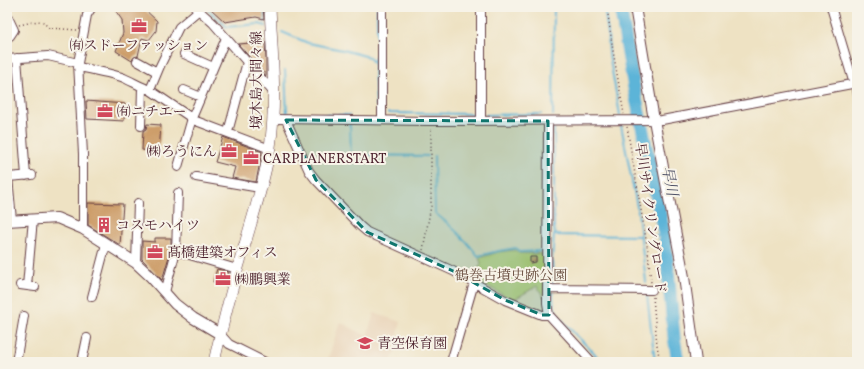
<svg xmlns="http://www.w3.org/2000/svg" width="864" height="369" font-family="Vollkorn,'Noto Serif JP',serif">
<style>
.built{fill:#e9d3b7}
.green{fill:#c4d476;stroke:#877a50}
.lines{fill:none;stroke-linecap:round;stroke-linejoin:round}
.stream{stroke:#5bb4d8;stroke-width:2}
.river{stroke:#5bb4d8;stroke-width:13}
.building{fill:#cd9e6a}
.service-casing{stroke:#633c42;stroke-width:5.5}
.minor-casing{stroke:#633c42;stroke-width:10}
.tertiary-casing{stroke:#633c42;stroke-width:12}
.secondary-casing{stroke:#633c42;stroke-width:12}
.path{stroke:#633c42;stroke-width:1.5;stroke-dasharray:1 3;stroke-linecap:butt}
.service{stroke:#fff;stroke-width:4}
.minor{stroke:#fff;stroke-width:8}
.tertiary{stroke:#fff;stroke-width:10}
.secondary{stroke:#fff;stroke-width:11}
.marked{fill:#0f766e;fill-opacity:0.2;stroke:#0f766e;stroke-width:3;stroke-dasharray:8 5;stroke-linejoin:round}
.labels{text-anchor:middle;stroke-width:4;stroke-linejoin:round;paint-order:stroke}
.poi-label{font-size:14px;fill:#4a1f2b;stroke:#f7f3e8;text-anchor:start}
.street-label{font-size:14px;fill:#4a1f2b;stroke:#f7f3e8}
.park-label{font-size:14px;fill:#684c3e;stroke:#f7f3e8}
.water-label{font-size:15px;font-style:italic;fill:#505368;stroke:#f7f3e8}
</style>
<rect width="100%" height="100%" fill="#f7f3e8"/>
<filter id="ink" filterUnits="userSpaceOnUse"><feTurbulence type="fractalNoise" baseFrequency=".025" numOctaves="2"/><feDisplacementMap in="SourceGraphic" scale="8" xChannelSelector="R" yChannelSelector="G"/><feConvolveMatrix kernelMatrix="1 2 1 2 8 2 1 2 1" color-interpolation-filters="sRGB"/></filter>
<filter id="wash" filterUnits="userSpaceOnUse"><feTurbulence type="fractalNoise" baseFrequency=".012" numOctaves="4" result="noise"/><feDisplacementMap in="SourceGraphic" scale="16" xChannelSelector="R" yChannelSelector="G"/><feGaussianBlur stdDeviation="0.9" result="paint"/><feColorMatrix in="noise" values="0 0 0 0 0 0 0 0 0 0 0 0 0 0 0 0 0 1.4 0 .05"/><feComposite in="paint" operator="in"/></filter>
<g filter="url(#wash)">
<rect width="100%" height="100%" fill="#eee2c3"/>
<path class="built" d="M 374,313 L 401,322 L 394,349 L 396,350 L 391,362 L 327,362 L 340,322 L 367,336 Z"/>
<path class="green" d="M 515,250 L 519,253 L 545,254 L 544,298 L 537,286 L 513,300 L 474,279 L 481,263 L 479,258 L 498,252 Z"/>
<g class="lines">
<path class="stream" d="M 205,7 L 227,27 L 259,24 L 266,26
M 264,7 L 265,22
M 604,7 L 608,33 L 609,54 L 620,115
M 282,32 L 308,43 L 343,50 L 369,57 L 374,64 L 376,103 L 377,107
M 373,62 L 377,55 L 377,7
M 285,70 L 287,115 L 349,115
M 388,113 L 477,114
M 486,115 L 541,114
M 553,115 L 554,7
M 350,124 L 351,155 L 428,156
M 621,125 L 638,212 L 646,282
M 554,128 L 554,228 L 555,235 L 641,236
M 434,156 L 435,213 C 452,226 465,239 478,256 L 499,251 L 516,248 L 519,252 L 543,251 L 543,248
M 543,234 L 543,226
M 653,236 L 665,236
M 553,285 L 552,260 L 554,235
M 553,293 C 553,297 553,302 554,306 C 557,319 579,337 588,347 C 593,351 598,356 599,362
M 647,295 L 655,362"/>
<path class="river" d="M 620,7 L 634,88 L 665,238 L 674,337 L 678,362"/>
</g>
<g id="blocks">
<path class="building" d="M 113,7 L 142,7 L 157,21 L 156,31 L 149,40 L 142,38 L 138,56 L 134,57 L 132,61 L 116,51 L 123,33 L 122,20 Z
M 209,7 L 263,7 L 264,19 L 256,17 L 225,22 Z
M 265,42 L 266,60 L 266,76 L 238,44 Z
M 86,101 L 125,104 L 124,121 L 87,119 Z
M 147,124 L 161,125 L 159,152 L 142,150 L 143,131 L 146,129 Z
M 223,137 L 262,152 L 256,182 L 232,178 L 235,167 L 215,162 Z
M 88,203 L 123,204 L 120,245 L 88,225 Z
M 155,238 L 171,238 L 171,250 L 162,280 L 142,259 L 142,241 L 155,242 Z
M 530,257 L 536,257 L 536,262 L 530,263 Z
M 217,269 L 229,272 L 226,286 L 213,282 Z"/>
</g>
</g>
<g filter="url(#ink)">
<use href="#blocks" fill-opacity="0" stroke="#633c42" stroke-width="1"/>
<g class="lines">
<defs>
<path id="service" d="M 854,84 L 857,103"/>
<path id="minor" d="M 195,7 L 213,23 L 274,93
M 481,7 L 481,121
M 831,7 L 854,84
M 7,15 L 14,30 L 10,36 L 7,37
M 184,54 L 213,67
M 17,58 L 26,176
M 7,59 L 48,56 L 78,63
M 137,61 L 157,72
M 78,67 C 93,70 110,73 124,78 C 133,82 141,87 150,90 L 196,121 L 270,149
M 150,90 L 160,66 L 179,27 L 199,10
M 184,90 L 201,97
M 274,119 L 431,121 L 662,120 L 857,83
M 286,120 L 309,171 L 316,180 L 360,226 L 367,232 L 453,271 L 505,300 L 542,315 L 549,315 L 592,362
M 382,120 L 382,7
M 548,121 L 547,303 L 549,315
M 141,126 L 142,87
M 228,132 L 247,62
M 178,167 L 192,118 L 226,38
M 196,177 L 260,188
M 12,220 L 8,177 L 32,175
M 83,229 L 83,154 L 78,63 L 87,15 L 92,7
M 176,251 L 237,269
M 136,263 L 138,203
M 20,285 L 35,287
M 27,286 L 33,219
M 547,289 L 652,290
M 165,292 L 176,251 L 178,193
M 92,297 L 106,244
M 220,334 L 229,344 L 265,362
M 16,362 L 24,316
M 82,362 L 87,338
M 451,362 L 474,283"/>
<path id="tertiary" d="M 635,7 L 654,120 L 684,277 L 696,362
M 7,221 L 57,218 L 83,229 L 136,263 L 150,276 L 175,304 L 193,318 L 220,334"/>
<path id="secondary" d="M 214,362 C 223,322 233,283 245,244 C 254,212 265,180 270,147 C 277,100 272,54 270,7"/>
</defs>
<use href="#service" class="service-casing"/>
<use href="#minor" class="minor-casing"/>
<use href="#tertiary" class="tertiary-casing"/>
<use href="#secondary" class="secondary-casing"/>
<path class="path" d="M 607,7 L 613,51 L 624,114
M 19,25 L 38,21 L 43,22 L 49,28 L 77,30
M 627,127 L 648,251 L 651,283
M 423,250 L 431,206 L 431,128
M 510,272 L 522,276
M 653,297 L 657,345 L 660,362"/>
<use href="#service" class="service"/>
<use href="#minor" class="minor"/>
<use href="#tertiary" class="tertiary"/>
<use href="#secondary" class="secondary"/>
</g>
</g>
<path class="marked" d="M 286,120 L 548,121 L 549,315 L 542,315 L 505,300 L 453,271 L 367,232 L 316,180 Z"/>
<defs>
<symbol id="office-bare" viewBox="-9 -9 18 18"><path d="M-6-3h4V-5.5h4V-3h4V5H-6ZM-1-4.5V-3h2v-1.5ZM-6 0V1H6V0Z" fill="#d1495b" stroke="#f7f3e8" stroke-width="2.5" paint-order="stroke"/></symbol>
<symbol id="building-bare" viewBox="-9 -9 18 18"><path d="M-4-6H4V6H1V3H-1V6H-4ZM-2.5-4.3h1.7v1.8h-1.7ZM.8-4.3h1.7v1.8H.8ZM-2.5-1h1.7V.8h-1.7ZM.8-1h1.7V.8H.8Z" fill="#d1495b" stroke="#f7f3e8" stroke-width="2.5" paint-order="stroke"/></symbol>
<symbol id="school-bare" viewBox="-9 -9 18 18"><path d="M0-5L7-2L0 1L-7-2ZM-4 1L0 2.5L4 1V4Q0 6-4 4Z" fill="#d1495b" stroke="#f7f3e8" stroke-width="2.5" paint-order="stroke"/></symbol>
</defs>
<g fill-rule="evenodd">
<use href="#office-bare" x="128" y="15" width="22" height="22"/>
<use href="#office-bare" x="94" y="100" width="22" height="22"/>
<use href="#office-bare" x="218" y="140" width="22" height="22"/>
<use href="#office-bare" x="240" y="147" width="22" height="22"/>
<use href="#building-bare" x="93" y="214" width="22" height="22"/>
<use href="#office-bare" x="144" y="241" width="22" height="22"/>
<use href="#office-bare" x="212" y="268" width="22" height="22"/>
<use href="#school-bare" x="354" y="332" width="22" height="22"/>
</g>
<g class="labels">
<g class="poi-label">
<text x="139" y="50" text-anchor="middle">㈲スドーファッション</text>
<text x="117" y="116">㈲ニチエー</text>
<text x="217" y="156" text-anchor="end">㈱ろうにん</text>
<text x="263" y="163">CARPLANERSTART</text>
<text x="116" y="230">コスモハイツ</text>
<text x="167" y="257">髙橋建築オフィス</text>
<text x="235" y="284">㈱鵬興業</text>
<text x="377" y="348">青空保育園</text>
</g>
<g class="street-label">
<text transform="translate(256 80) rotate(-90)" y="5">境木島大間々線</text>
<text transform="translate(651 218) rotate(82)" y="5">早川サイクリングロード</text>
</g>
<g class="park-label">
<text x="511" y="280">鶴巻古墳史跡公園</text>
</g>
<g class="water-label">
<text transform="translate(670 181) rotate(79)" y="5">早川</text>
</g>
</g>
<rect width="864" height="369" fill="none" stroke="#f7f3e8" stroke-width="24"/>
</svg>
